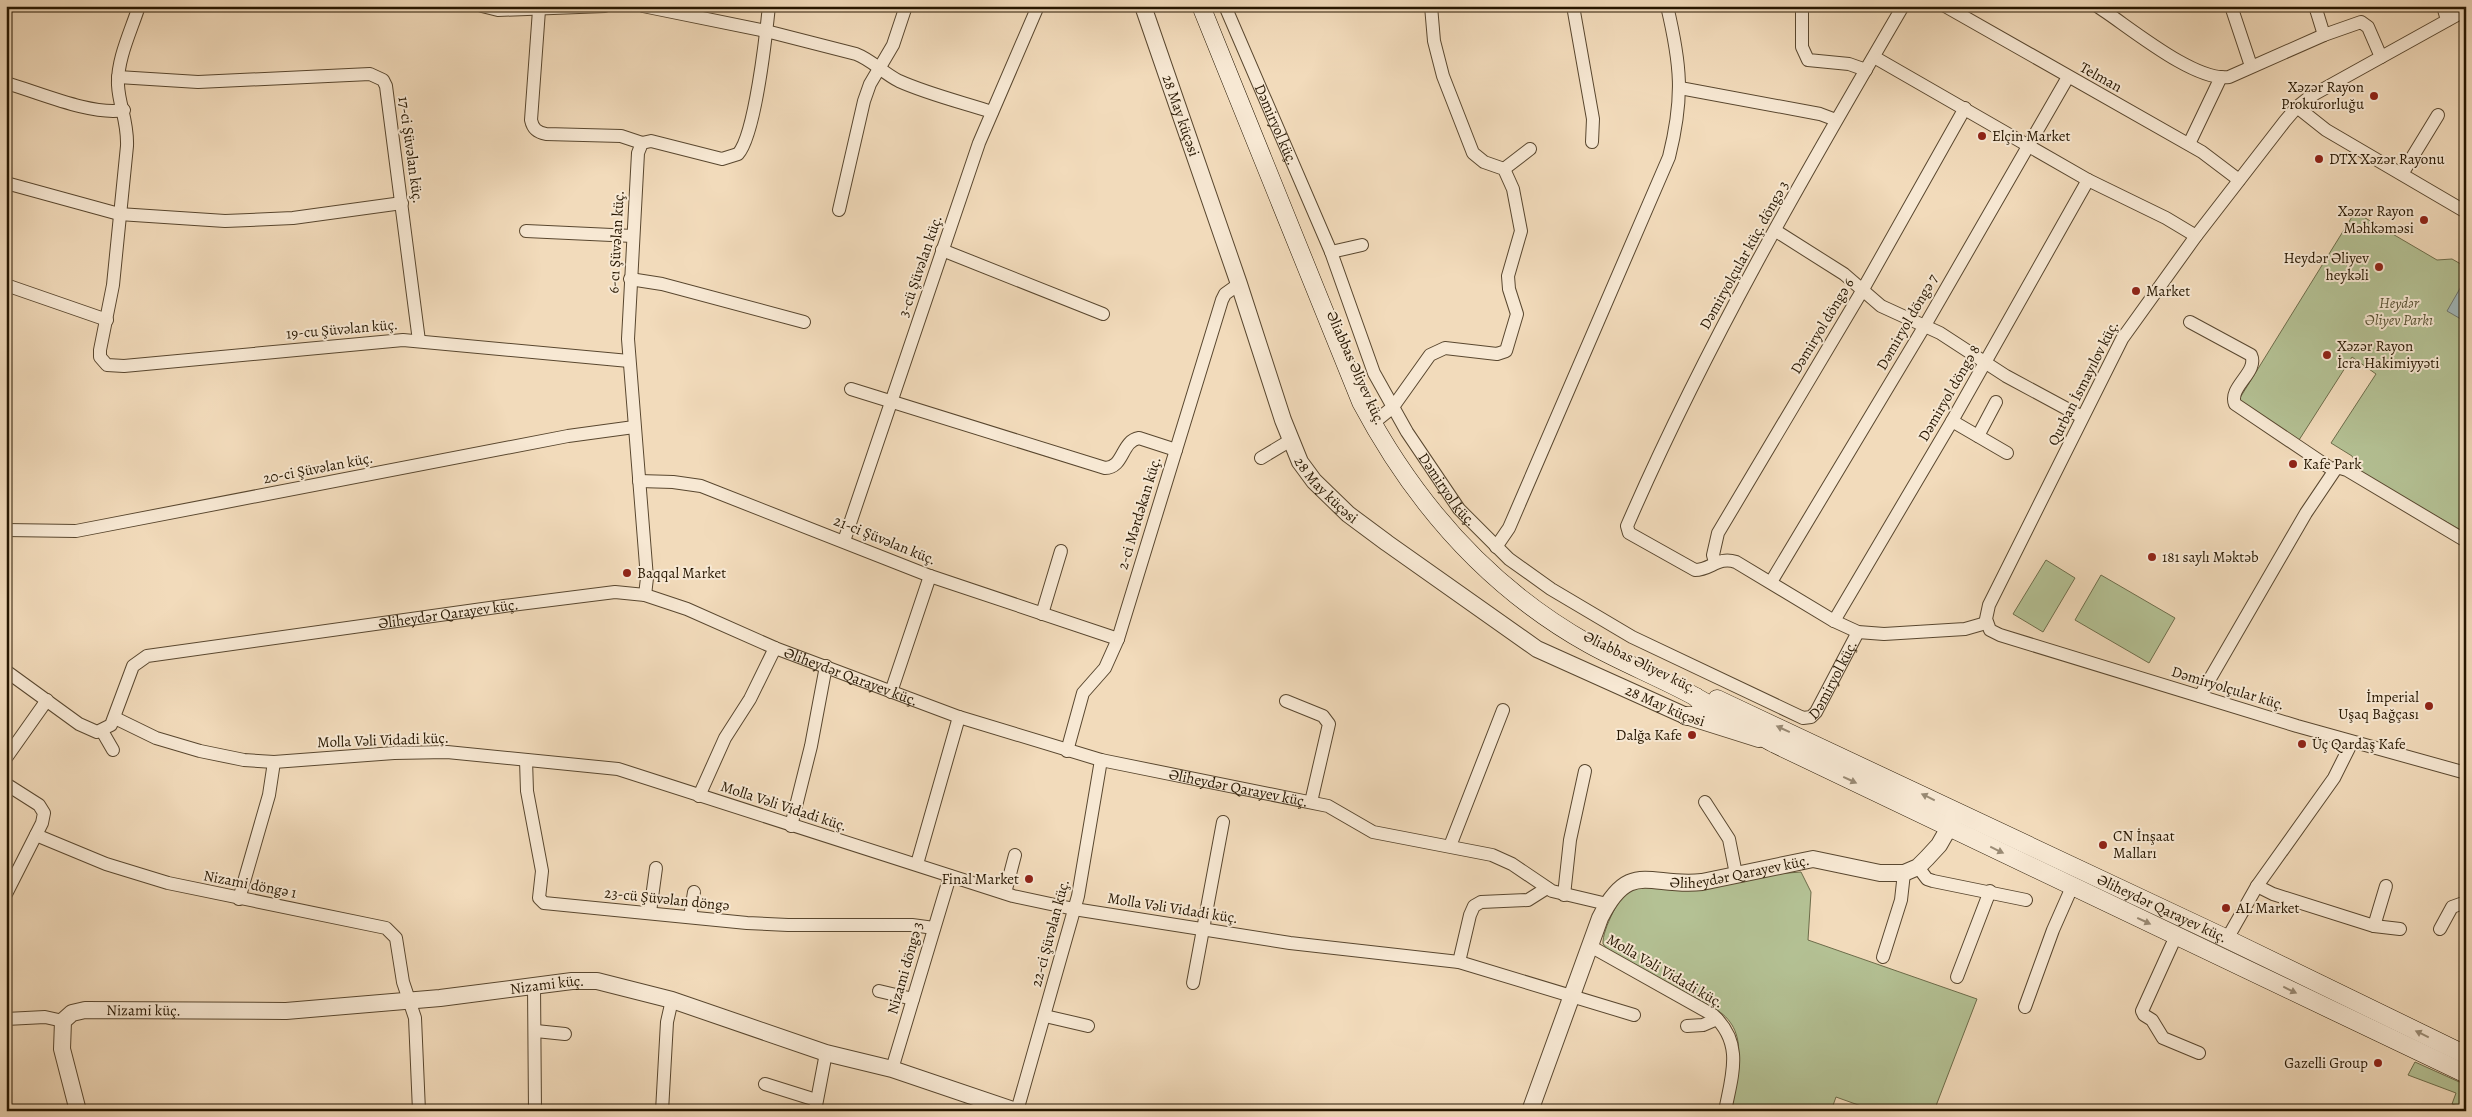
<svg xmlns="http://www.w3.org/2000/svg" width="2472" height="1117" font-family="Alegreya,serif">
<style>
.green{fill:#b4c194;stroke:#6d6c4a}
.water{fill:#a0b8bc;stroke:#6f7771}
.lines{fill:none;stroke-linecap:round;stroke-linejoin:round}
.minor-casing{stroke:#59472f;stroke-width:14}
.tertiary-casing{stroke:#59472f;stroke-width:18}
.secondary-casing{stroke:#261600;stroke-width:19}
.minor{stroke:#f7e8d3;stroke-width:12}
.tertiary{stroke:#f7e8d3;stroke-width:16}
.secondary{stroke:#f7e8d3;stroke-width:18}
.oneway{fill:#998a74}
.poi-dot{fill:#8f2418;stroke:#f7e8d3;stroke-width:2}
.labels{text-anchor:middle;stroke-width:4;stroke-linejoin:round;paint-order:stroke}
.street-label{font-size:15px;fill:#261600;stroke:#f7e8d3}
.poi-label{font-size:15px;fill:#261600;stroke:#f7e8d3;text-anchor:start}
.park-label{font-size:15px;font-style:italic;fill:#585234;stroke:#f7e8d3}
</style>
<rect width="100%" height="100%" fill="#f2dbbb"/>
<filter id="stains"><feTurbulence type="fractalNoise" baseFrequency=".004" numOctaves="4"/><feColorMatrix values="0 0 0 0 .2 0 0 0 0 .09 0 0 0 0 .02 0 0 0 .5 -.17"/></filter>
<radialGradient id="worn" r=".72"><stop offset=".6" stop-color="#630" stop-opacity="0"/><stop offset="1" stop-color="#630" stop-opacity=".3"/></radialGradient>
<path class="green" d="M 2355,212 L 2437,260 L 2452,259 L 2466,267 L 2466,533 L 2362,474 L 2352,456 L 2331,443 L 2376,374 L 2352,357 L 2299,440 L 2238,401 Z
M 2046,560 L 2075,578 L 2043,632 L 2013,614 Z
M 2101,575 L 2175,618 L 2149,663 L 2075,620 Z
M 1801,872 L 1811,892 L 1808,940 L 1977,999 L 1934,1111 L 1875,1111 L 1836,1097 L 1831,1111 L 1729,1111 C 1735,1077 1753,1033 1717,1010 L 1608,950 L 1603,944 C 1602,929 1621,895 1631,885 Z
M 2415,1062 L 2466,1085 L 2466,1109 L 2452,1104 L 2456,1093 L 2408,1075 Z"/>
<path class="water" d="M 2466,278 L 2466,322 L 2447,311 Z"/>
<g class="lines">
<defs>
<g id="minor">
<path d="M 139,6 C 131,31 117,59 118,85 C 119,106 128,121 127,146 L 113,285 L 100,350 L 100,357 L 107,365 L 124,366 L 403,340 L 629,361"/>
<path d="M 482,6 L 498,10 L 605,6"/>
<path d="M 643,6 L 766,31 L 856,54 C 872,60 883,73 899,81 C 928,94 961,102 992,112"/>
<path id="s1" d="M 1225,6 L 1331,252 L 1374,373 L 1407,432 L 1459,509 L 1509,559 L 1551,589 L 1632,637 L 1803,718 L 1811,717 L 1816,712 L 1858,632"/>
<path d="M 1573,6 L 1593,119 L 1592,142"/>
<path d="M 1802,6 L 1802,47 L 1808,60 L 1849,64 L 1866,70"/>
<path d="M 1903,6 C 1804,175 1705,346 1627,526 L 1629,533 L 1695,570 C 1711,570 1718,556 1736,562 L 1834,621 L 1858,632 L 1884,634 L 1965,629 L 1986,623"/>
<path d="M 1945,6 L 2202,152 L 2239,180"/>
<path d="M 2097,6 C 2127,25 2194,82 2229,77 L 2324,35 L 2361,22 L 2368,27 L 2381,57"/>
<path d="M 2231,6 L 2251,66"/>
<path d="M 2315,6 L 2324,35"/>
<path d="M 2443,6 L 2447,20"/>
<path d="M 539,10 L 531,120 C 533,129 537,132 546,134 L 621,136 L 642,143"/>
<path d="M 2466,10 L 2311,96 L 2297,107 L 2285,121 L 2196,236 L 2122,339 L 1989,605 L 1986,619 L 1990,630 L 2000,635 L 2297,726 L 2466,773"/>
<path d="M 1874,57 L 2088,180 L 2166,218 L 2196,236"/>
<path d="M 118,77 L 198,82 L 370,74 L 383,80 L 386,86 L 419,341"/>
<path d="M 6,83 C 38,92 92,116 124,110"/>
<path d="M 1680,88 L 1820,114 L 1836,120"/>
<path d="M 2297,107 L 2326,130 L 2466,212"/>
<path d="M 2189,144 L 2221,77"/>
<path d="M 1504,169 L 1530,149"/>
<path d="M 2402,174 L 2438,115"/>
<path d="M 6,183 L 119,214 L 225,221 L 293,218 L 402,203"/>
<path d="M 839,210 L 864,101 L 870,84 L 893,45 L 906,6"/>
<path d="M 526,231 L 633,236"/>
<path d="M 1776,231 L 1844,274 L 1881,306 L 1940,333 L 2006,376 L 2082,417"/>
<path d="M 942,250 L 1103,314"/>
<path d="M 1331,252 L 1362,245"/>
<path d="M 630,279 L 662,284 L 804,322"/>
<path d="M 6,285 L 107,320"/>
<path d="M 2190,322 L 2251,355 C 2259,372 2228,387 2235,404 L 2333,470"/>
<path d="M 851,389 L 1105,468 C 1124,468 1121,441 1139,438 L 1176,450"/>
<path d="M 1377,420 L 1393,407 L 1430,355 L 1445,348 L 1497,354 L 1506,351 L 1517,314 L 1509,289 L 1508,276 L 1521,231 L 1513,189 L 1504,169 L 1484,162 L 1473,153 L 1443,76 L 1434,41 L 1431,6"/>
<path d="M 1952,421 L 2007,453"/>
<path d="M 1978,436 L 1996,402"/>
<path d="M 1261,458 L 1291,440"/>
<path d="M 639,481 L 673,482 L 701,486 L 930,576 L 1118,639"/>
<path d="M 6,530 L 76,531 L 568,436 L 634,427"/>
<path d="M 844,541 L 979,143 L 1038,6"/>
<path d="M 1496,547 L 1509,528 L 1669,157 C 1684,97 1681,65 1667,6"/>
<path d="M 1715,562 L 1713,555 L 1718,533 L 1862,291 L 1965,108"/>
<path d="M 1771,582 L 1924,327 L 2068,77"/>
<path d="M 645,595 L 647,578 L 628,339 L 638,153 L 642,143 L 651,141 L 722,159 L 738,154 C 755,135 766,35 769,6"/>
<path d="M 1042,614 L 1061,551"/>
<path d="M 1834,621 L 1952,421 L 2088,180"/>
<path id="s2" d="M 6,671 L 79,724 L 97,732 L 111,725 L 133,666 L 147,656 L 504,606 L 615,592 L 645,595 L 687,609 L 775,648 L 959,717 L 1101,760 L 1328,806 L 1373,832 L 1492,855 L 1512,864 L 1552,891 L 1607,904"/>
<path d="M 891,692 L 930,576"/>
<path d="M 2200,696 L 2306,513 L 2337,467 L 2347,470 L 2466,541"/>
<path d="M 1286,701 L 1323,716 L 1329,724 L 1311,802"/>
<path d="M 115,718 L 156,738 L 200,751 L 244,760 L 274,762 L 394,753 L 447,752 L 618,769 L 1013,896 L 1074,909 L 1290,943 L 1459,962 L 1634,1015"/>
<path d="M 102,731 L 113,750"/>
<path d="M 1067,751 L 1083,693 L 1105,668 L 1118,639 L 1222,300 L 1225,294 L 1239,284"/>
<path d="M 6,758 L 47,700"/>
<path d="M 526,760 L 527,791 L 542,871 L 539,898 L 544,903 L 747,923 L 788,925 L 912,925 L 934,928"/>
<path d="M 6,784 L 39,805 L 44,813 L 42,823 L 6,894"/>
<path d="M 699,796 L 725,738 L 750,699 L 775,648"/>
<path d="M 1705,802 L 1729,839 L 1736,874"/>
<path d="M 791,826 L 811,746 L 826,666"/>
<path d="M 36,835 L 106,864 L 168,883 L 386,928 L 396,938 L 403,982 L 415,1018 L 419,1111"/>
<path d="M 1450,846 L 1503,710"/>
<path d="M 917,864 L 959,717"/>
<path d="M 1918,867 L 1927,879 L 1933,881 L 2026,900"/>
<path d="M 2257,886 L 2273,894 L 2374,926 L 2400,929"/>
<path d="M 1005,893 L 1015,855"/>
<path d="M 1564,895 L 1570,840 L 1585,771"/>
<path d="M 239,899 L 269,795 L 274,762"/>
<path d="M 650,912 L 656,868"/>
<path d="M 690,917 L 694,892"/>
<path d="M 2374,926 L 2386,886"/>
<path d="M 2440,929 L 2452,907 L 2466,902"/>
<path d="M 2176,936 L 2142,1011 L 2144,1015 L 2152,1020 L 2163,1038 L 2199,1053"/>
<path d="M 2227,939 L 2257,886 L 2334,778 L 2352,742"/>
<path d="M 1590,946 L 1713,1015 C 1744,1043 1732,1075 1725,1111"/>
<path d="M 1883,957 L 1901,900 L 1904,873"/>
<path d="M 1459,962 L 1470,915 L 1474,906 L 1481,902 L 1528,900 L 1547,888"/>
<path d="M 1957,977 L 1990,891"/>
<path d="M 1193,983 L 1223,822"/>
<path d="M 534,986 L 535,1111"/>
<path d="M 879,991 L 913,999"/>
<path d="M 2025,1007 L 2053,930 L 2072,887"/>
<path d="M 1045,1016 L 1088,1026"/>
<path d="M 6,1019 L 45,1017 L 63,1021"/>
<path d="M 1687,1026 L 1703,1025 L 1717,1019"/>
<path d="M 536,1031 L 565,1034"/>
<path d="M 892,1069 L 950,876"/>
<path d="M 765,1084 L 816,1100"/>
<path d="M 662,1111 L 667,1022 L 672,1000"/>
<path d="M 815,1111 L 826,1053"/>
<path d="M 1017,1111 L 1078,896 L 1101,760"/>
</g>
<g id="tertiary">
<path id="s3" d="M 1143,6 L 1239,284 L 1283,420 L 1300,462 L 1314,481 L 1348,514 L 1387,543 L 1537,649 L 1686,716 L 1759,739"/>
<path id="s4" d="M 78,1111 L 62,1049 L 63,1021 L 72,1013 L 85,1010 L 286,1011 L 440,998 L 572,981 L 597,981 L 672,1000 L 826,1053 L 892,1069 L 1016,1111"/>
<path id="s5" d="M 1530,1111 L 1600,918 C 1630,858 1650,888 1702,882 L 1813,859 L 1880,873 L 1904,873 L 1918,867 L 1927,858 L 1939,845 L 1955,817"/>
</g>
<g id="secondary">
<path d="M 1201,6 L 1361,402 C 1414,502 1489,588 1589,644 C 1623,663 1659,677 1694,696 C 1721,711 1747,729 1775,744 L 2466,1074"/>
<path id="s6" d="M 1717,699 L 2221,936 L 2466,1055"/>
<path d="M 1686,716 L 1697,716 L 1704,711 L 1703,706 L 1696,697"/>
</g>
</defs>
<use href="#minor" class="minor-casing"/>
<use href="#tertiary" class="tertiary-casing"/>
<use href="#secondary" class="secondary-casing"/>
<use href="#minor" class="minor"/>
<use href="#tertiary" class="tertiary"/>
<use href="#secondary" class="secondary"/>
</g>
<defs><path id="oneway-solid" d="M-6-.8H1V-3.2L6.5 0L1 3.2V.8H-6Z" transform="scale(1.25)"/></defs>
<g class="oneway">
<use href="#oneway-solid" transform="translate(1783 729) rotate(-155)"/>
<use href="#oneway-solid" transform="translate(1850 780) rotate(25)"/>
<use href="#oneway-solid" transform="translate(1928 797) rotate(-154)"/>
<use href="#oneway-solid" transform="translate(1997 850) rotate(26)"/>
<use href="#oneway-solid" transform="translate(2144 921) rotate(25)"/>
<use href="#oneway-solid" transform="translate(2290 990) rotate(26)"/>
<use href="#oneway-solid" transform="translate(2422 1034) rotate(-154)"/>
</g>
<g class="poi-dot">
<circle cx="2374" cy="96" r="5"/>
<circle cx="1982" cy="136" r="5"/>
<circle cx="2319" cy="159" r="5"/>
<circle cx="2424" cy="220" r="5"/>
<circle cx="2379" cy="267" r="5"/>
<circle cx="2136" cy="291" r="5"/>
<circle cx="2327" cy="355" r="5"/>
<circle cx="2293" cy="464" r="5"/>
<circle cx="2152" cy="557" r="5"/>
<circle cx="627" cy="573" r="5"/>
<circle cx="2429" cy="706" r="5"/>
<circle cx="1692" cy="735" r="5"/>
<circle cx="2302" cy="744" r="5"/>
<circle cx="2103" cy="845" r="5"/>
<circle cx="1029" cy="879" r="5"/>
<circle cx="2226" cy="908" r="5"/>
<circle cx="2378" cy="1063" r="5"/>
</g>
<g class="labels">
<g class="street-label">
<text transform="translate(2101 77) rotate(29)" y="5">Telman</text>
<text dy="5" stroke="none"><textPath href="#s3" startOffset="116">28 May küçəsi</textPath></text>
<text dy="5" stroke="none"><textPath href="#s1" startOffset="129">Dəmiryol küç.</textPath></text>
<text transform="translate(411 150) rotate(82)" y="5">17-ci Şüvəlan küç.</text>
<text transform="translate(616 242) rotate(-87)" y="5">6-cı Şüvəlan küç.</text>
<text transform="translate(1744 255) rotate(-61)" y="5">Dəmiryolçular küç. döngə 3</text>
<text transform="translate(920 266) rotate(-71)" y="5">3-cü Şüvəlan küç.</text>
<text transform="translate(1907 322) rotate(-60)" y="5">Dəmiryol döngə 7</text>
<text transform="translate(1822 326) rotate(-59)" y="5">Dəmiryol döngə 6</text>
<text transform="translate(342 329) rotate(-5)" y="5">19-cu Şüvəlan küç.</text>
<text transform="translate(1356 368) rotate(66)" y="5">Əliabbas Əliyev küç.</text>
<text transform="translate(2083 383) rotate(-63)" y="5">Qurban İsmayılov küç.</text>
<text transform="translate(1949 393) rotate(-60)" y="5">Dəmiryol döngə 8</text>
<text transform="translate(318 468) rotate(-11)" y="5">20-ci Şüvəlan küç.</text>
<text dy="5" stroke="none"><textPath href="#s3" startOffset="521">28 May küçəsi</textPath></text>
<text dy="5" stroke="none"><textPath href="#s1" startOffset="534">Dəmiryol küç.</textPath></text>
<text transform="translate(1139 513) rotate(-73)" y="5">2-ci Mərdəkan küç.</text>
<text transform="translate(885 540) rotate(22)" y="5">21-ci Şüvəlan küç.</text>
<text dy="5" stroke="none"><textPath href="#s2" startOffset="510">Əliheydər Qarayev küç.</textPath></text>
<text transform="translate(1640 662) rotate(26)" y="5">Əliabbas Əliyev küç.</text>
<text dy="5" stroke="none"><textPath href="#s1" startOffset="1014">Dəmiryol küç.</textPath></text>
<text dy="5" stroke="none"><textPath href="#s2" startOffset="930">Əliheydər Qarayev küç.</textPath></text>
<text transform="translate(2228 688) rotate(17)" y="5">Dəmiryolçular küç.</text>
<text dy="5" stroke="none"><textPath href="#s3" startOffset="926">28 May küçəsi</textPath></text>
<text transform="translate(383 740) rotate(-2)" y="5">Molla Vəli Vidadi küç.</text>
<text dy="5" stroke="none"><textPath href="#s2" startOffset="1334">Əliheydər Qarayev küç.</textPath></text>
<text transform="translate(784 806) rotate(18)" y="5">Molla Vəli Vidadi küç.</text>
<text dy="5" stroke="none"><textPath href="#s5" startOffset="364">Əliheydər Qarayev küç.</textPath></text>
<text transform="translate(250 884) rotate(11)" y="5">Nizami döngə 1</text>
<text transform="translate(667 899) rotate(6)" y="5">23-cü Şüvəlan döngə</text>
<text transform="translate(1173 908) rotate(9)" y="5">Molla Vəli Vidadi küç.</text>
<text dy="5" stroke="none"><textPath href="#s6" startOffset="492">Əliheydər Qarayev küç.</textPath></text>
<text transform="translate(1050 933) rotate(-75)" y="5">22-ci Şüvəlan küç.</text>
<text transform="translate(905 968) rotate(-74)" y="5">Nizami döngə 3</text>
<text transform="translate(1665 971) rotate(30)" y="5">Molla Vəli Vidadi küç.</text>
<text dy="5" stroke="none"><textPath href="#s4" startOffset="581">Nizami küç.</textPath></text>
<text dy="5" stroke="none"><textPath href="#s4" startOffset="176">Nizami küç.</textPath></text>
</g>
<g class="poi-label">
<text x="2364" y="92" text-anchor="end">Xəzər Rayon<tspan x="2364" dy="17">Prokurorluğu</tspan></text>
<text x="1992" y="141">Elçin Market</text>
<text x="2329" y="164">DTX Xəzər Rayonu</text>
<text x="2414" y="216" text-anchor="end">Xəzər Rayon<tspan x="2414" dy="17">Məhkəməsi</tspan></text>
<text x="2369" y="263" text-anchor="end">Heydər Əliyev<tspan x="2369" dy="17">heykəli</tspan></text>
<text x="2146" y="296">Market</text>
<text x="2337" y="351">Xəzər Rayon<tspan x="2337" dy="17">İcra Hakimiyyəti</tspan></text>
<text x="2303" y="469">Kafe Park</text>
<text x="2162" y="562">181 saylı Məktəb</text>
<text x="637" y="578">Baqqal Market</text>
<text x="2419" y="702" text-anchor="end">İmperial<tspan x="2419" dy="17">Uşaq Bağçası</tspan></text>
<text x="1682" y="740" text-anchor="end">Dalğa Kafe</text>
<text x="2312" y="749">Üç Qardaş Kafe</text>
<text x="2113" y="841">CN İnşaat<tspan x="2113" dy="17">Malları</tspan></text>
<text x="1019" y="884" text-anchor="end">Final Market</text>
<text x="2236" y="913">AL Market</text>
<text x="2368" y="1068" text-anchor="end">Gazelli Group</text>
</g>
<g class="park-label">
<text x="2399" y="308">Heydər<tspan x="2399" dy="17">Əliyev Parkı</tspan></text>
</g>
</g>
<rect width="2472" height="1117" fill="none" stroke="#f2dbbb" stroke-width="25"/>
<rect x="8" y="8" width="2457" height="1102" fill="none" stroke="#261600" stroke-width="2.5"/>
<rect x="12" y="12" width="2447" height="1092" fill="none" stroke="#261600"/>
<rect width="100%" height="100%" filter="url(#stains)"/>
<rect width="100%" height="100%" fill="url(#worn)"/>
</svg>
